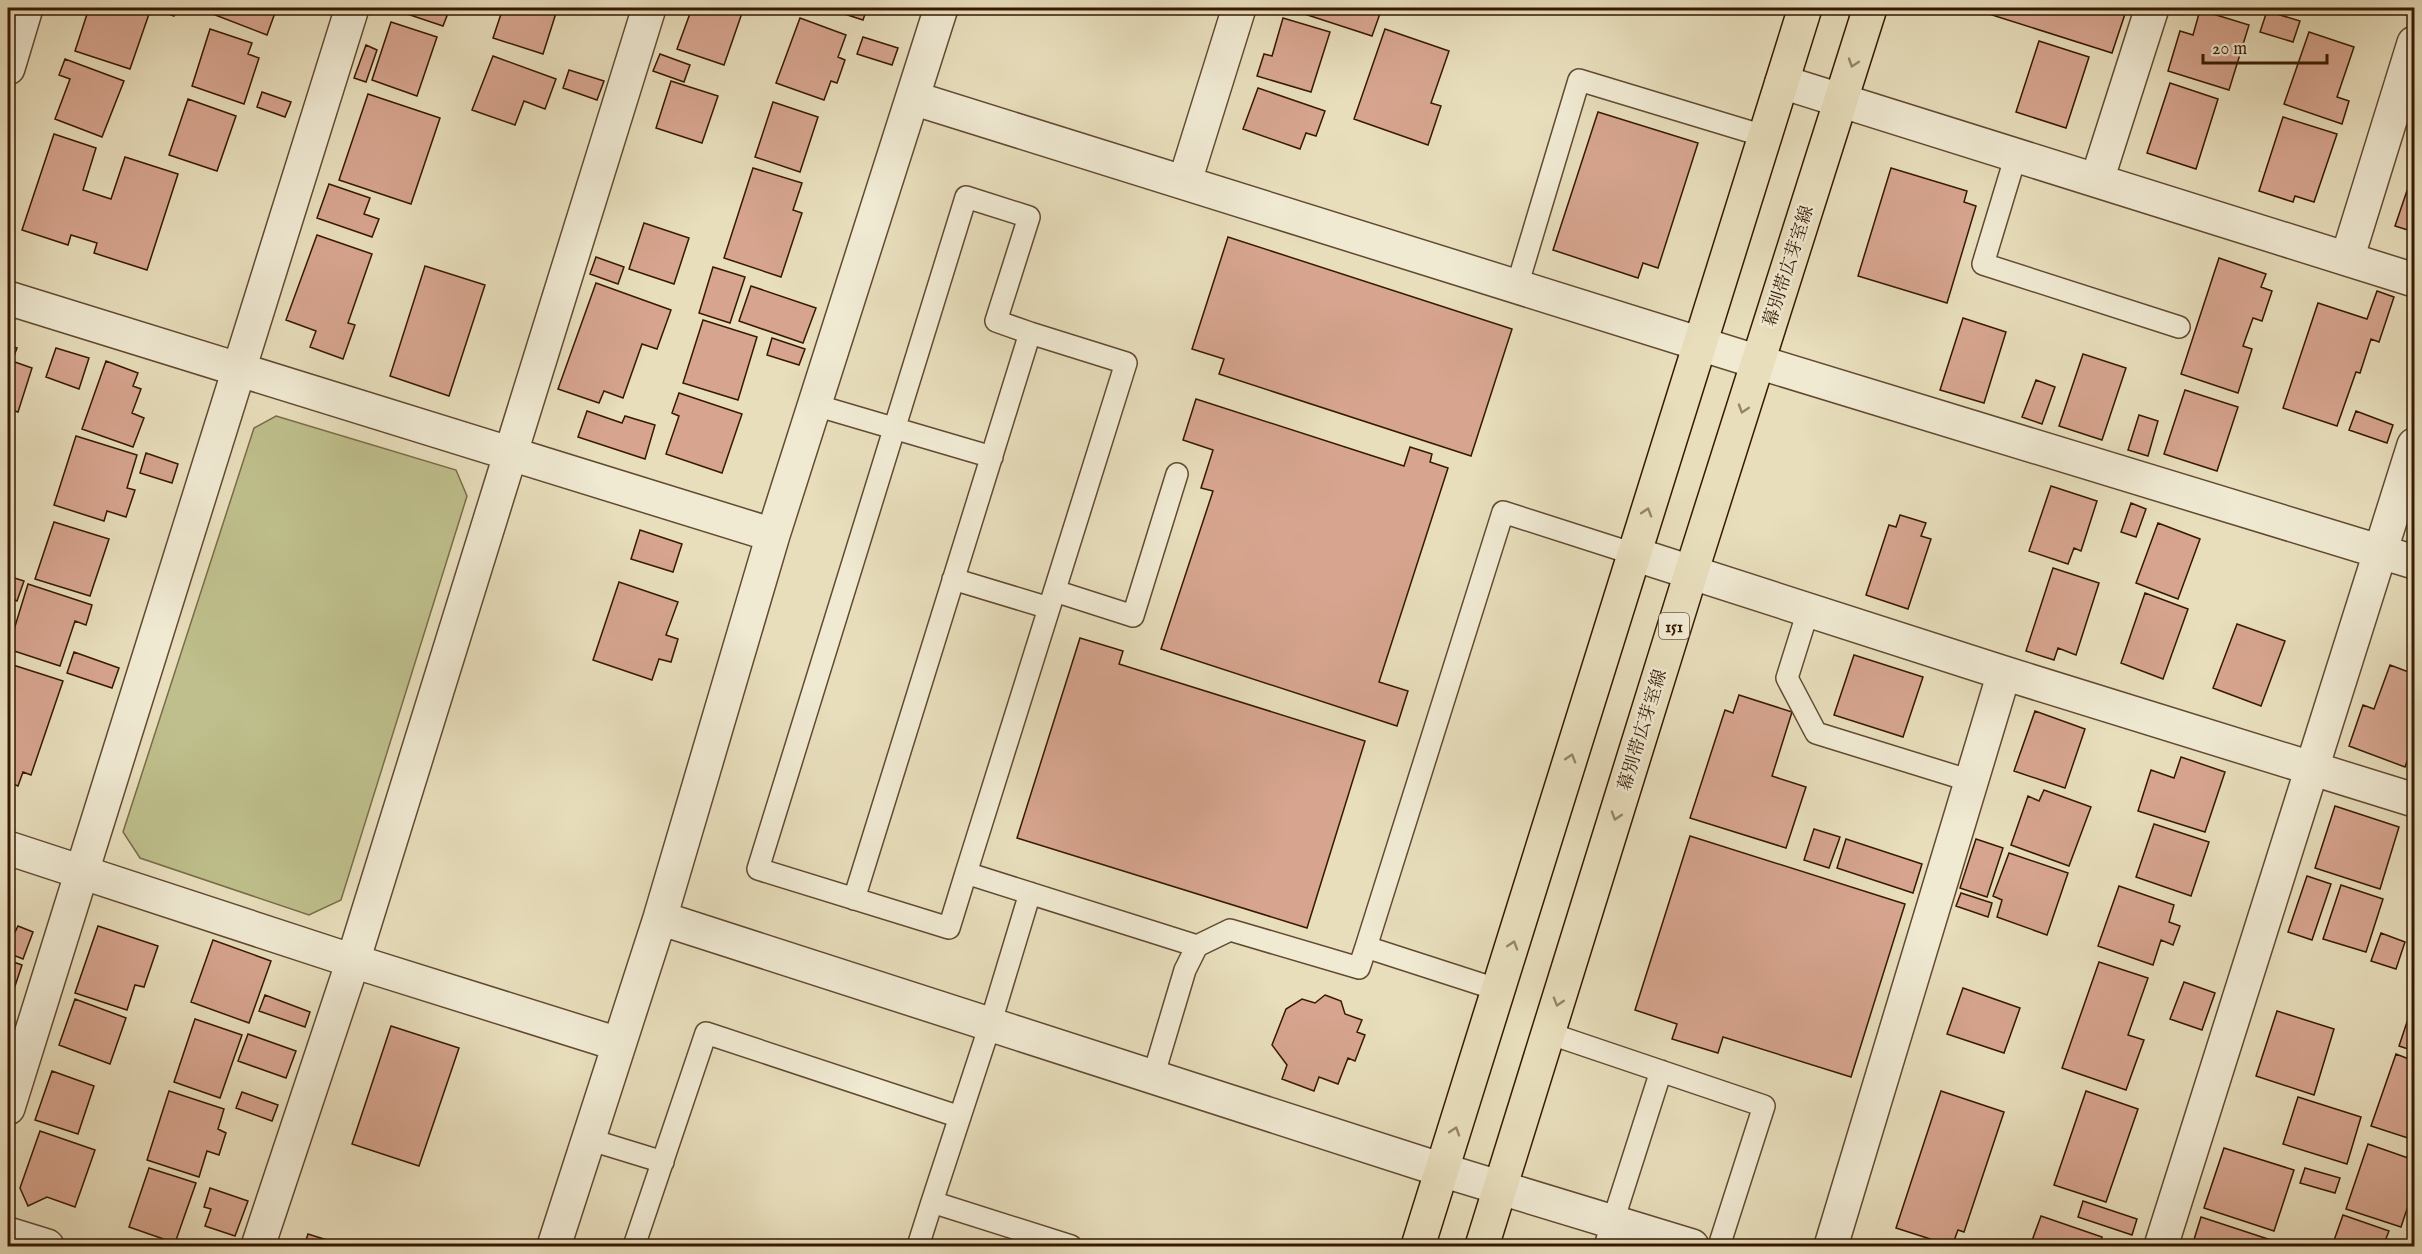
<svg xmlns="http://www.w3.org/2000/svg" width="2422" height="1254" font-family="'IM FELL English','Noto Serif JP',serif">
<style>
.green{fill:#bebf8c;stroke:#7a6c47;stroke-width:1.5}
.building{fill:#d7a58f;stroke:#361902;stroke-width:1.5}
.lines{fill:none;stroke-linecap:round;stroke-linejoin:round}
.lane-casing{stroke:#624a30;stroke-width:24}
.street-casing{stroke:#624a30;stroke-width:36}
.primary-casing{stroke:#361902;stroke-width:36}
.lane{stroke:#f0ead3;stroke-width:21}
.street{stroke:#f0ead3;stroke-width:33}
.primary{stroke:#e8debc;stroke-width:33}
.oneway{stroke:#988568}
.labels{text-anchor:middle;stroke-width:5;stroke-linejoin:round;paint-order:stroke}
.shield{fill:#f0ead3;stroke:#6e5841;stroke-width:1.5}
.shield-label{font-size:16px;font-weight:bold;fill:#361902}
.street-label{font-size:18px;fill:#361902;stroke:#f0ead3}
</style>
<rect width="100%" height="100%" fill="#e8debc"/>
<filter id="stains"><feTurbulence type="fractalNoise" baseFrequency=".00333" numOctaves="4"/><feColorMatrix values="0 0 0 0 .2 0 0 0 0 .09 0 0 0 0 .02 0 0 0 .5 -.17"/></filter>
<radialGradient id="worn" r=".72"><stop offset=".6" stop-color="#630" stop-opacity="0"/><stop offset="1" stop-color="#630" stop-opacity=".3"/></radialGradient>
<path class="green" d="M 276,416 L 456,470 L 467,496 L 341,900 L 309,915 L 140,858 L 123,832 L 254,428 Z"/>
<path class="building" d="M 89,8 L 131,8 L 149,14 L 130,69 L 75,51 Z
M 151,8 L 177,8 L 174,16 Z
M 206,8 L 268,8 L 276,10 L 267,35 L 205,11 Z
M 393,8 L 450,8 L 443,26 L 392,9 Z
M 503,8 L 567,8 L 565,12 L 557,10 L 543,54 L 493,38 Z
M 692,8 L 725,8 L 742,13 L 724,65 L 677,49 Z
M 826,8 L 867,8 L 863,20 Z
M 1286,8 L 1382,8 L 1372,36 Z
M 1970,8 L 2127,8 L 2112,53 Z
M 2200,10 L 2249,25 L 2229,90 L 2168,71 L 2180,31 L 2193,35 Z
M 2267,11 L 2300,21 L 2293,42 L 2260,32 Z
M 800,18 L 846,35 L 838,57 L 845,60 L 837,83 L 831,81 L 824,100 L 776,83 Z
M 1283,18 L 1330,32 L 1311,92 L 1257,76 L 1264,54 L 1272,56 Z
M 391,22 L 437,37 L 417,96 L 372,80 Z
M 210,29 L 252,43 L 248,54 L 259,58 L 244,104 L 192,86 Z
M 1385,29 L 1449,51 L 1431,103 L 1441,106 L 1428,145 L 1354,119 Z
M 2309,32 L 2354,47 L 2337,97 L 2349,101 L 2342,124 L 2284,104 Z
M 863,37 L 898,48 L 892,65 L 857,54 Z
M 2039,41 L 2089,57 L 2066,128 L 2016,112 Z
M 366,45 L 377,50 L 366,82 L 354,78 Z
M 660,54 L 690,65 L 684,82 L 653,71 Z
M 493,56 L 556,79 L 545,109 L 524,101 L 515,125 L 472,110 Z
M 65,59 L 124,81 L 102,137 L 55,119 L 70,79 L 59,75 Z
M 569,70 L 604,81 L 597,100 L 563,88 Z
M 671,81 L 718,96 L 702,143 L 656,128 Z
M 2170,83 L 2218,99 L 2196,169 L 2147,153 Z
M 1258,88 L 1325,111 L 1316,136 L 1306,133 L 1300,149 L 1243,129 Z
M 262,92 L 291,102 L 285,117 L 257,107 Z
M 368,94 L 440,118 L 411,204 L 339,180 Z
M 188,99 L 236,116 L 217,171 L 169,155 Z
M 773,102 L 818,117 L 800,172 L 755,157 Z
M 1598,112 L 1698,143 L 1658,268 L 1643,263 L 1638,278 L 1553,250 Z
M 2283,117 L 2337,134 L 2314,202 L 2295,196 L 2293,202 L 2259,191 Z
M 54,134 L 96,148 L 83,190 L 111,199 L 125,157 L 178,174 L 147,270 L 94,253 L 97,243 L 71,235 L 68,245 L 22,230 Z
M 753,168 L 802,183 L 793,210 L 802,213 L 781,277 L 724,258 Z
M 1891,168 L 1967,191 L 1964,202 L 1976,206 L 1947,303 L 1858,276 Z
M 2414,170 L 2414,232 L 2395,226 Z
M 329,184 L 370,198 L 364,214 L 379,219 L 372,237 L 317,218 Z
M 644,223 L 689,238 L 674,284 L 629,269 Z
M 317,235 L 372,254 L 348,323 L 355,325 L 343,359 L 310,347 L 316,331 L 286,320 Z
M 1228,237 L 1512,329 L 1471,456 L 1219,374 L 1224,359 L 1192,349 Z
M 596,257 L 624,267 L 618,284 L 590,274 Z
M 2219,258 L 2266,274 L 2261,287 L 2272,291 L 2262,321 L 2253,318 L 2243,346 L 2252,349 L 2238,393 L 2181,374 Z
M 425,266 L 485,285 L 449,396 L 390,376 Z
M 713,267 L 745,277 L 730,323 L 699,313 Z
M 596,283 L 671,310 L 657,349 L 642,344 L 623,398 L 604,391 L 599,403 L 558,389 Z
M 751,286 L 816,308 L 803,343 L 739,321 Z
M 2377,291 L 2394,297 L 2379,342 L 2371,339 L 2360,373 L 2356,372 L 2337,426 L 2283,408 L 2318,303 L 2367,319 Z
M 1963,318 L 2006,332 L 1984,403 L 1940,390 Z
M 703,320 L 757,337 L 738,400 L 683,383 Z
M 772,338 L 805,349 L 799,365 L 767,355 Z
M 8,345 L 17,348 L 12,361 L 32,368 L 18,412 L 8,409 Z
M 56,348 L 89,358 L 79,389 L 46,377 Z
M 2083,354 L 2126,368 L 2102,440 L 2059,426 Z
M 106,361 L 138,373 L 133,386 L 141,389 L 132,413 L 144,418 L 133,447 L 82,429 Z
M 2036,380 L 2055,387 L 2042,424 L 2022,417 Z
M 2185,390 L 2238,407 L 2217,471 L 2164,454 Z
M 679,393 L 742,414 L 722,473 L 666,454 L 679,416 L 672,413 Z
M 1196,399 L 1404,466 L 1410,447 L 1432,454 L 1430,462 L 1448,468 L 1379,682 L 1408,691 L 1397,726 L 1161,649 L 1213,491 L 1201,488 L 1213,450 L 1183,440 Z
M 587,411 L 622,423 L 625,416 L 655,425 L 645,459 L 578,437 Z
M 2356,411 L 2393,425 L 2387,443 L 2349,430 Z
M 2139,415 L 2158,421 L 2148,456 L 2128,450 Z
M 76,436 L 137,455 L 127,488 L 135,490 L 126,517 L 107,511 L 104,521 L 54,505 Z
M 146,453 L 178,464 L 172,483 L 140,473 Z
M 2051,486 L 2097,501 L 2081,551 L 2074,548 L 2068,564 L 2029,551 Z
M 2131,503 L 2146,509 L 2136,537 L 2121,532 Z
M 1900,515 L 1926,523 L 1921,536 L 1931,539 L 1908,609 L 1866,595 L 1889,525 L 1896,527 Z
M 54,522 L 109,539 L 90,596 L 35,579 Z
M 2158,523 L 2200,539 L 2178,599 L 2136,583 Z
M 640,530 L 682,544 L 673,572 L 631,559 Z
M 2053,568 L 2099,583 L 2076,655 L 2058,648 L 2054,660 L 2026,651 Z
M 8,576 L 24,581 L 17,601 L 8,597 Z
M 619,582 L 678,602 L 666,635 L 678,639 L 671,662 L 659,659 L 652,680 L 593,660 Z
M 28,584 L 92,605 L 86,625 L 75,621 L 60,666 L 8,649 Z
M 2145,593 L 2188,609 L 2163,679 L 2121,663 Z
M 2237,624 L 2285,641 L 2261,706 L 2213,688 Z
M 1080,638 L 1123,651 L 1119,664 L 1365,741 L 1307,928 L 1017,838 Z
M 74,652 L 119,668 L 112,688 L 67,673 Z
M 1854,655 L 1923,677 L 1903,737 L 1834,715 Z
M 10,664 L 63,681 L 31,775 L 23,772 L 18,786 L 8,782 L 8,673 Z
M 2390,665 L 2414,674 L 2414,742 L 2405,767 L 2349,746 L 2363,705 L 2374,709 Z
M 1739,695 L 1792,712 L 1772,776 L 1806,787 L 1786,848 L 1690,818 L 1725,710 L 1733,713 Z
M 2035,711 L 2085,729 L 2065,788 L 2014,771 Z
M 2181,757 L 2225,772 L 2205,832 L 2138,811 L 2151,770 L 2174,778 Z
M 2044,790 L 2091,807 L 2069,866 L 2011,845 L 2028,796 L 2039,801 Z
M 2335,806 L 2399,827 L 2380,889 L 2315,868 Z
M 2154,824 L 2209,842 L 2191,896 L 2136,877 Z
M 1814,829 L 1840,837 L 1829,868 L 1804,860 Z
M 1690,836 L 1905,904 L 1851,1077 L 1723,1037 L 1718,1053 L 1672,1039 L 1677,1024 L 1635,1010 Z
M 1846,839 L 1922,864 L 1913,893 L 1837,868 Z
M 1976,839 L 2003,848 L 1987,897 L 1960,888 Z
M 2009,853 L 2068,873 L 2047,935 L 1997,917 L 2002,900 L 1993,896 Z
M 2307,876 L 2331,884 L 2312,940 L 2288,932 Z
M 2341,885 L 2383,899 L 2366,952 L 2323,939 Z
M 2119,886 L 2174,905 L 2169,922 L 2180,926 L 2173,945 L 2161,940 L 2153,965 L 2098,946 Z
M 1961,893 L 1992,903 L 1988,917 L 1956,906 Z
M 18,926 L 33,932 L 23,959 L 8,953 L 8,934 L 13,936 Z
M 98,926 L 158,946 L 144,987 L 135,985 L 127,1010 L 75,993 Z
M 2381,933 L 2405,942 L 2396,969 L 2371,961 Z
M 213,940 L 271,961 L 249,1023 L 191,1002 Z
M 8,960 L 22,965 L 14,989 L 8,987 Z
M 2099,962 L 2148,978 L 2128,1035 L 2144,1040 L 2126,1090 L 2062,1068 Z
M 2184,982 L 2215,993 L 2202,1030 L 2170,1019 Z
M 1963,988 L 2020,1008 L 2004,1053 L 1947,1034 Z
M 265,995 L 310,1012 L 305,1027 L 259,1011 Z
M 1325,995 L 1341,1001 L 1345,1014 L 1362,1020 L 1357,1032 L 1365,1035 L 1355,1061 L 1348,1058 L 1338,1084 L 1319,1077 L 1314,1091 L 1282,1079 L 1287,1065 L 1272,1045 L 1286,1009 L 1302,999 L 1315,1003 Z
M 75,999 L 126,1018 L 110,1064 L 59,1045 Z
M 2414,1001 L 2414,1051 L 2399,1046 Z
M 2277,1011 L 2334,1029 L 2314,1095 L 2256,1076 Z
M 195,1019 L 242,1035 L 220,1098 L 174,1082 Z
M 391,1026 L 459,1048 L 419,1166 L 352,1144 Z
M 248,1034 L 296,1051 L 286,1078 L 238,1061 Z
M 2396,1054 L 2414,1061 L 2414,1140 L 2371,1126 Z
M 52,1071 L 94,1086 L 78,1134 L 35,1120 Z
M 169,1091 L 224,1109 L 218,1129 L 226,1133 L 219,1155 L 207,1151 L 199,1177 L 147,1160 Z
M 1941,1091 L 2004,1112 L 1964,1232 L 1958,1230 L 1952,1246 L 1896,1228 Z
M 2086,1091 L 2138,1109 L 2106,1202 L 2054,1185 Z
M 242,1092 L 278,1105 L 272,1121 L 236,1108 Z
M 2298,1097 L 2361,1117 L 2347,1164 L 2283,1144 Z
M 40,1131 L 95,1150 L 75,1207 L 47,1197 L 28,1206 L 20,1188 Z
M 2368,1144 L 2414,1160 L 2414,1188 L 2401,1227 L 2346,1209 Z
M 2224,1148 L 2294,1170 L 2274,1231 L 2204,1208 Z
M 149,1168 L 196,1183 L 175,1243 L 129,1227 Z
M 2305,1168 L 2340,1178 L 2335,1193 L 2300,1183 Z
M 210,1188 L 248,1201 L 235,1236 L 205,1226 L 211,1209 L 204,1207 Z
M 2083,1201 L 2137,1219 L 2132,1235 L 2078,1217 Z
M 2343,1215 L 2389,1231 L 2383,1246 L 2332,1246 Z
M 2041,1216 L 2102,1237 L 2101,1243 L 2110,1246 L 2030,1246 Z
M 2201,1217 L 2271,1240 L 2269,1246 L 2192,1246 Z
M 308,1234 L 346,1246 L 304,1246 Z"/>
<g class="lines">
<defs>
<path id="lane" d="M 2016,155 L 1983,264 L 2179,327
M 1517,286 L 1579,80 L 1764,136
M 1030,333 L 1126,363 L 966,873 L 1197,946
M 815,405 L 992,457
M 953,579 L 1049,608
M 1055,591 L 1133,616 L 1177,474
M 1808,611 L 1787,678 L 1816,733 L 1971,781
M 854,899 L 1030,333 L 996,321 L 1029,217 L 966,197 L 758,869 L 949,928 L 966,873
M 1366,947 L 1503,512 L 1634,554
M 1548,1033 L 1764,1106 L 1719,1246
M 1153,1077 L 1185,970 L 1197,946 L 1230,930 L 1359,968 L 1366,947 L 1499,990
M 588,1139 L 663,1162
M 932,1202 L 990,1025 L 1030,893
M 634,1246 L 706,1033 L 960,1117
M 918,1246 L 932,1202 L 1071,1246
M 1605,1246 L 1661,1071"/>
<path id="street" d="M 8,68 L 26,8
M 1782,82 L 2414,280
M 913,98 L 1758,362 L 2414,562
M 2097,180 L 2152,8
M 1185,181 L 1239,8
M 2347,259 L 2414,43
M 8,298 L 773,535
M 1634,554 L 2004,673 L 2414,800
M 8,848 L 353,961 L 618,1044
M 660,918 L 1442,1170 L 1692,1246
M 8,1108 L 352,8
M 8,1234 L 47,1246
M 258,1246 L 353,961 L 649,8
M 554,1246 L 660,918 L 773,535 L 941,8
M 1831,1246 L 2004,673
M 2161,1246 L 2414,445"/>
<path id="primary" d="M 1418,1246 L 1805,8
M 1482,1246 L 1691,573 L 1870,8"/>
</defs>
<use href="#lane" class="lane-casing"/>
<use href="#street" class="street-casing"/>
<use href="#primary" class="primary-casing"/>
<use href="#lane" class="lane"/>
<use href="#street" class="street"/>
<use href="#primary" class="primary"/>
</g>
<defs><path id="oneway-chevron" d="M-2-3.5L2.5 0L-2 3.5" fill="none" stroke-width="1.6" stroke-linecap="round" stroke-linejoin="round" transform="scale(1.5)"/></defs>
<g class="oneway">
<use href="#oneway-chevron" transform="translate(1853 63) rotate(108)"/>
<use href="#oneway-chevron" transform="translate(1743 409) rotate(108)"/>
<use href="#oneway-chevron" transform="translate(1647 512) rotate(-73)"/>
<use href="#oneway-chevron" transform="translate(1571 758) rotate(-73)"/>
<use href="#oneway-chevron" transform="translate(1616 816) rotate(107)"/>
<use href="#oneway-chevron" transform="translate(1513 945) rotate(-73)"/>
<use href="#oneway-chevron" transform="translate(1558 1002) rotate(107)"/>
<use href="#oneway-chevron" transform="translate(1455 1131) rotate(-72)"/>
</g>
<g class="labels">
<rect class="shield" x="1659" y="613" width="30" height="26" rx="4.5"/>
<g class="shield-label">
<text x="1674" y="632">151</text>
</g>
<g class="street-label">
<text transform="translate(1788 266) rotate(-72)" y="6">幕別帯広芽室線</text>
<text transform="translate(1642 730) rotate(-73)" y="6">幕別帯広芽室線</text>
</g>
</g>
<rect width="2422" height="1254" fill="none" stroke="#e8debc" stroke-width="30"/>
<rect x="9" y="9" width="2404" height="1236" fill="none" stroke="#361902" stroke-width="3"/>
<rect x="15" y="15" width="2392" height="1224" fill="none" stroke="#361902" stroke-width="1.5"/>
<path d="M2203 54v9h124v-9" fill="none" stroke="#361902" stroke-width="3"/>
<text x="2212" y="54" font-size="18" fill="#361902" stroke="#f0ead3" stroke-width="4.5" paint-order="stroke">20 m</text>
<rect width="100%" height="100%" filter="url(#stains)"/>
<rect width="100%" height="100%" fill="url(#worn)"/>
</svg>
